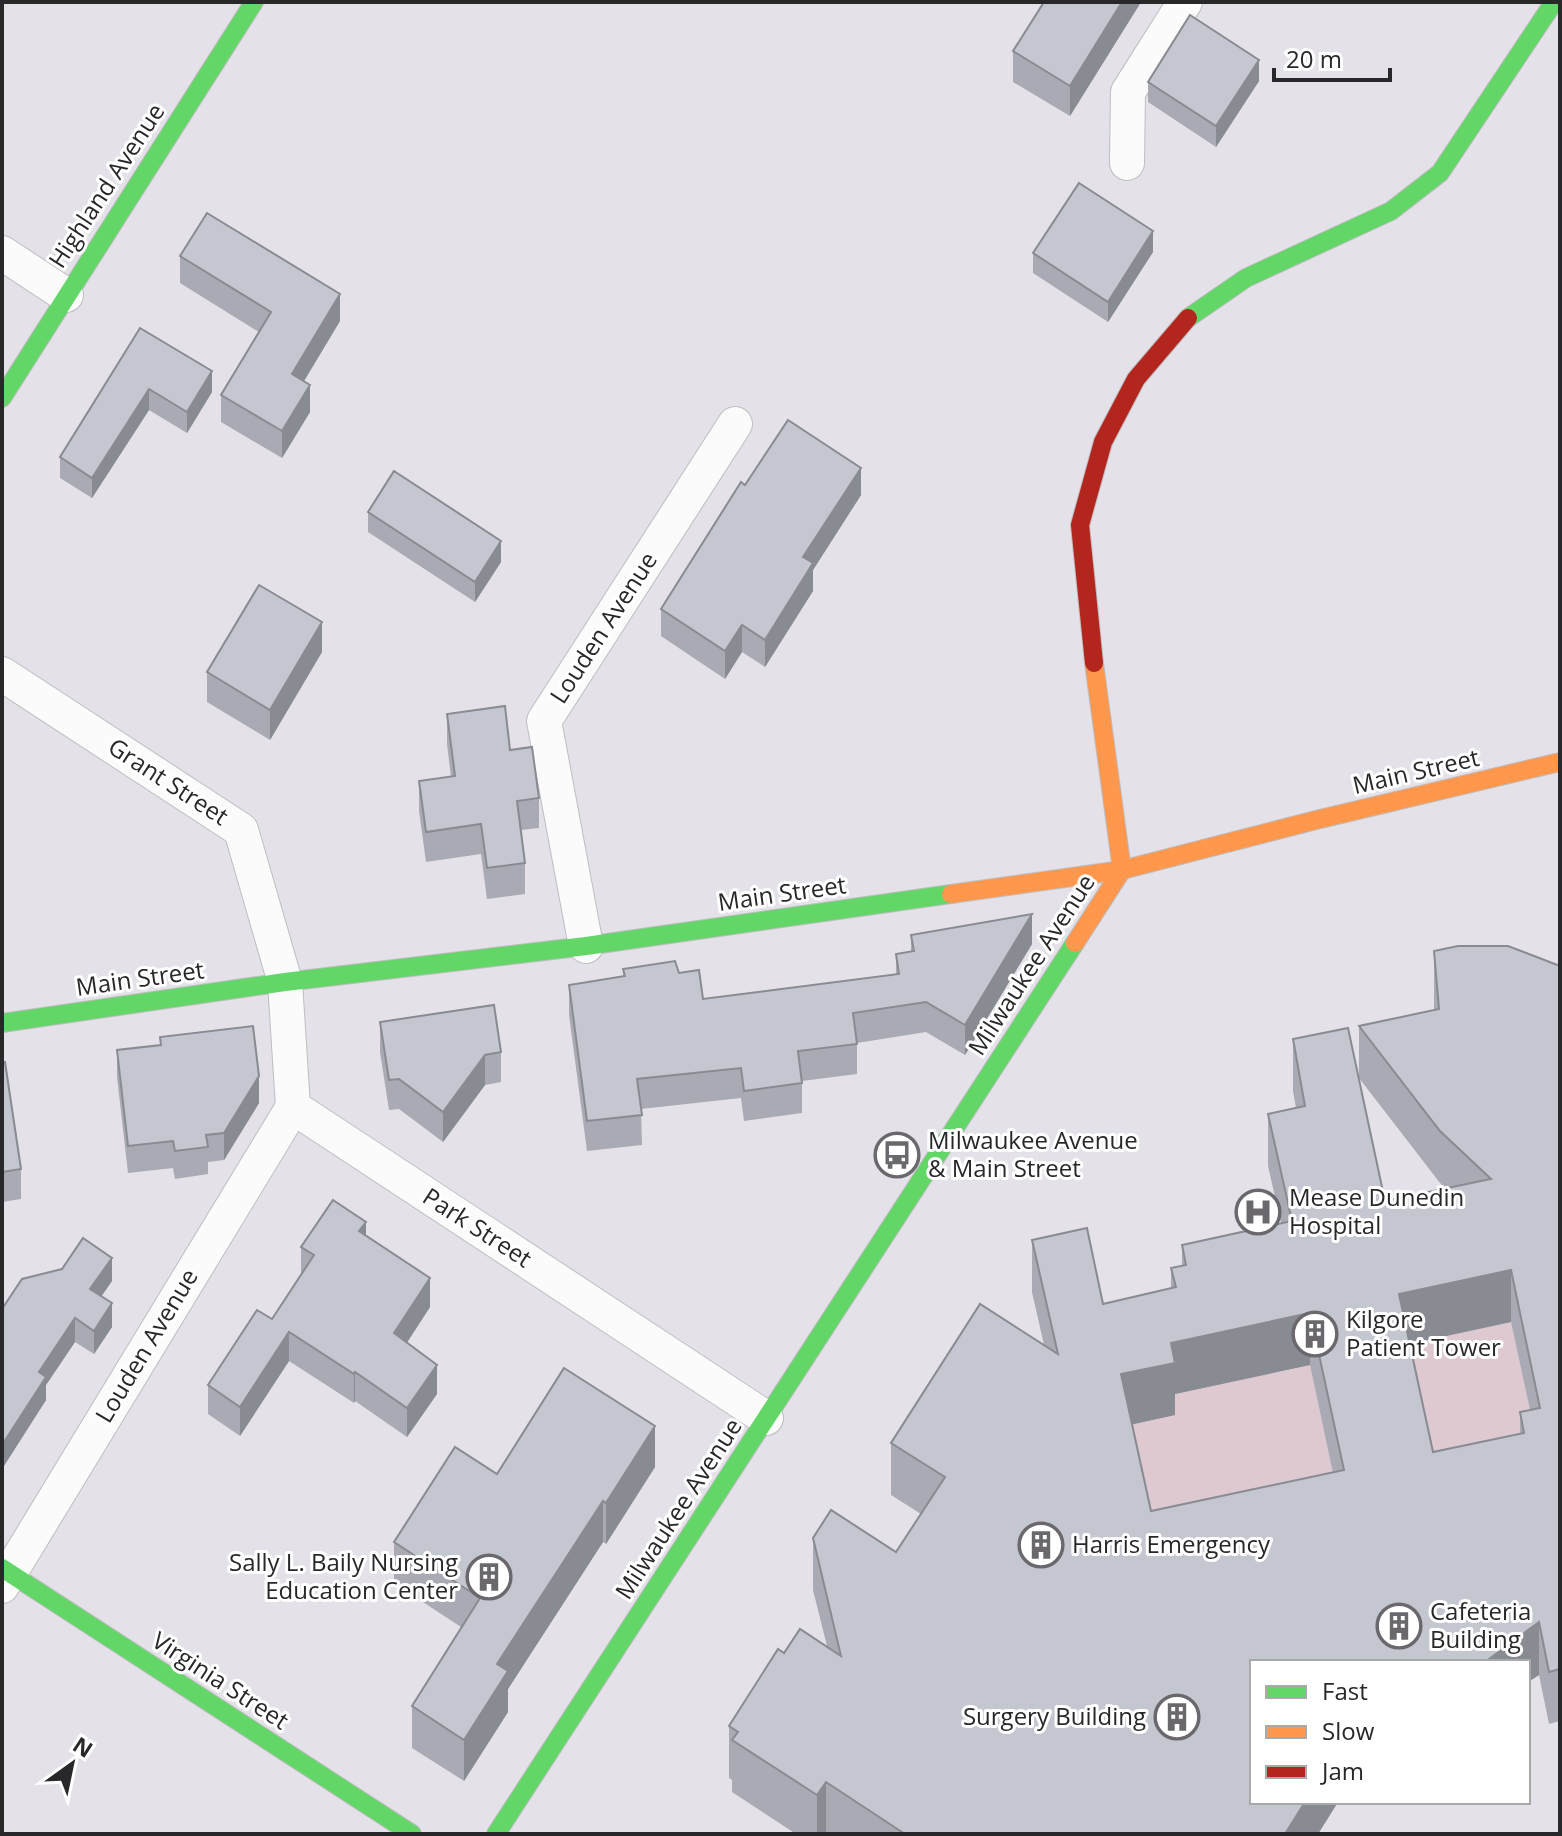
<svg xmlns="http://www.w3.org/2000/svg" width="1562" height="1836" font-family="'Open Sans',sans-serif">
<rect width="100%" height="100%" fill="#e4e2e8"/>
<!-- green -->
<g fill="#dec9d0">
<path d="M 1511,1322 L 1533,1424 L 1433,1505 L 1399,1346 Z"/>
<path d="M 1310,1365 L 1334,1475 L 1151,1563 L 1121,1427 L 1175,1415 L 1171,1395 Z"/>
</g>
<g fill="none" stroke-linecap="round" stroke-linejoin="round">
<!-- street casing -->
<g stroke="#bebdc0" stroke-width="36">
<g id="street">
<path d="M 1127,163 L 1128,92 L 1185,2"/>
<path d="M 2,253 L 66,295"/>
<path d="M 2,674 L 241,830 L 285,982 L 293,1107 L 766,1418"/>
<path d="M 586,946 L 544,721 L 735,424"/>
<path d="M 2,1586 L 293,1107"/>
</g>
</g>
<!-- fast casing -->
<g stroke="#bebdc0" stroke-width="20">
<g id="fast">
<path d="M 1188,318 L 1246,278 L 1391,211 L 1440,173 L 1554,2"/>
<path d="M 2,398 L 254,2"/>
<path d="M 2,1023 L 285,982 L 586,946 L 951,894"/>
<path d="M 2,1568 L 412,1834"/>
<path d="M 496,1834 L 1075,943"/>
</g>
</g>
<!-- slow casing -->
<g stroke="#bebdc0" stroke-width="20">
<g id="slow">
<path d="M 951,894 L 1122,870 L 1316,820 L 1560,762"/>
<path d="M 1075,943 L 1122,870 L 1094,663"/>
</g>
</g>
<!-- jam casing -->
<g stroke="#bebdc0" stroke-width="20">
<path id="jam" d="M 1094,663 L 1080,525 L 1103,442 L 1136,379 L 1188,318"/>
</g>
<!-- street -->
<use href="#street" stroke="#fbfbfc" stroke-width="34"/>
<!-- fast -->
<use href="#fast" stroke="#63d668" stroke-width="18"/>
<!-- slow -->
<use href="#slow" stroke="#ff974d" stroke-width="18"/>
<!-- jam -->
<use href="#jam" stroke="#b3261e" stroke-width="18"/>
</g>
<!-- wall -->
<g fill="#a9aab3" fill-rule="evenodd">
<path d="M 1044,2 L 1141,2 L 1070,116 L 1013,82 L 1013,51 Z"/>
<path d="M 1259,81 L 1216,147 L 1148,102 L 1148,82 Z"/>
<path d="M 1153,252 L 1108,322 L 1033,273 L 1033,253 Z"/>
<path d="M 180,256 L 340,321 L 304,381 L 310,412 L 282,458 L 221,422 L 221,395 L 259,332 L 180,283 Z"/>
<path d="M 140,328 L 212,392 L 187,433 L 149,410 L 92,498 L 60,478 L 60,457 Z"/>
<path d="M 745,485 L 861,495 L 813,570 L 813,591 L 765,667 L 742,652 L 725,679 L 661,636 L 661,609 Z"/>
<path d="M 368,512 L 501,562 L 475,602 L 368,532 Z"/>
<path d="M 322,652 L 270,740 L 207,702 L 207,672 Z"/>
<path d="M 447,714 L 510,750 L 539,798 L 539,828 L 521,830 L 525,863 L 525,894 L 487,899 L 481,854 L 426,862 L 419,811 L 419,781 L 451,777 L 447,744 Z"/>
<path d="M 911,935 L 1032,944 L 965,1055 L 926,1032 L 857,1043 L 857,1074 L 802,1081 L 802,1113 L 744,1121 L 741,1098 L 641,1109 L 642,1145 L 587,1151 L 569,1015 L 569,985 L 623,977 L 623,969 L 679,973 L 703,999 L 896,974 L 896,954 L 911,952 Z"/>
<path d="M 1434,951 L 1560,966 L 1560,1721 L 1549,1724 L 1539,1675 L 1528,1682 L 1528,1662 L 1252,1662 L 1252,1802 L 1338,1802 L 1318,1834 L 796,1834 L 732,1792 L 732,1780 L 729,1778 L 729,1726 L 784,1653 L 827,1646 L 813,1590 L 813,1538 L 896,1552 L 921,1514 L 891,1495 L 891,1443 L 1044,1345 L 1032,1292 L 1032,1240 L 1103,1304 L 1171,1288 L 1171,1268 L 1182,1266 L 1182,1245 L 1281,1223 L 1268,1166 L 1268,1114 L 1296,1108 L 1293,1091 L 1293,1039 L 1385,1201 L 1446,1189 L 1440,1183 L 1359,1078 L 1359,1026 L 1434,1010 ZM 1511,1322 L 1530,1410 L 1520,1412 L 1520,1434 L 1433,1452 L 1410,1344 ZM 1310,1365 L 1333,1473 L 1151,1511 L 1132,1424 L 1175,1415 L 1175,1394 Z"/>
<path d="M 380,1022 L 501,1052 L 501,1082 L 485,1085 L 443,1142 L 399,1109 L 389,1110 L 380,1052 Z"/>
<path d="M 160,1037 L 259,1103 L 224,1160 L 208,1162 L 208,1174 L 175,1179 L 173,1168 L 128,1173 L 117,1077 L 117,1050 L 160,1045 Z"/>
<path d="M 2,1063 L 21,1169 L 21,1199 L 2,1202 Z"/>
<path d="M 366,1235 L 430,1307 L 407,1343 L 437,1394 L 407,1437 L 355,1401 L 354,1403 L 289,1361 L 240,1436 L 208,1414 L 208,1385 L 272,1319 L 301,1275 L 301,1247 Z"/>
<path d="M 62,1269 L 112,1281 L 101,1296 L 112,1327 L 94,1354 L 75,1342 L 46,1385 L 46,1400 L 2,1469 L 2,1309 Z"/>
<path d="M 655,1467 L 606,1544 L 603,1542 L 508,1689 L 508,1712 L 464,1781 L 412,1748 L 412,1706 L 461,1627 L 394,1583 L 394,1542 L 497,1474 Z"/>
</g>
<!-- shaded-wall -->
<g fill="#898b92">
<path d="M 1122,2 L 1141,2 L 1070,116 L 1070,86 Z"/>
<path d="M 1259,60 L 1259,81 L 1216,147 L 1216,126 Z"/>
<path d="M 1153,231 L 1153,252 L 1108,322 L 1108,302 Z"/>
<path d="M 340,294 L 340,321 L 292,401 L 292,374 Z"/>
<path d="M 212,371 L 212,392 L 187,433 L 187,412 Z"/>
<path d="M 310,385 L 310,412 L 282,458 L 282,431 Z"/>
<path d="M 149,389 L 149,410 L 92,498 L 92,478 Z"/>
<path d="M 861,468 L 861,495 L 813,570 L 813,591 L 765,667 L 765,640 L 803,557 Z"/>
<path d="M 501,541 L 501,562 L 475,602 L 475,582 Z"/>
<path d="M 322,622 L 322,652 L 270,740 L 270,710 Z"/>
<path d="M 742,625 L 742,652 L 725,679 L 725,651 Z"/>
<path d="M 1032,914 L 1032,944 L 965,1055 L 965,1025 Z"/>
<path d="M 485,1055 L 485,1085 L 443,1142 L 443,1112 Z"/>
<path d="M 259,1076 L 259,1103 L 224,1160 L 224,1133 Z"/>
<path d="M 366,1222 L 366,1251 L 359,1231 Z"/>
<path d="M 112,1258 L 112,1281 L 90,1313 L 90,1289 Z"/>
<path d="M 1511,1270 L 1511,1322 L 1399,1346 L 1399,1294 Z"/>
<path d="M 430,1278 L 430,1307 L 394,1362 L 394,1333 Z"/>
<path d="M 112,1303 L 112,1327 L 94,1354 L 94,1331 Z"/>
<path d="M 1310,1313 L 1310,1365 L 1175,1394 L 1175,1415 L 1121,1427 L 1121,1374 L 1171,1343 Z"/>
<path d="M 75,1318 L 75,1342 L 46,1385 L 46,1400 L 2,1469 L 2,1445 L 39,1372 Z"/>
<path d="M 289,1332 L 289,1361 L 240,1436 L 240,1407 Z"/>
<path d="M 437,1365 L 437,1394 L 407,1437 L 407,1408 Z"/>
<path d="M 355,1372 L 355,1401 L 354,1403 L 354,1374 Z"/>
<path d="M 655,1426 L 655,1467 L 606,1544 L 606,1503 Z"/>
<path d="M 603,1501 L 603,1542 L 508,1689 L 508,1712 L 464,1781 L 464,1740 L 497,1664 Z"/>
<path d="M 1539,1622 L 1539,1675 L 1528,1682 L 1528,1662 L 1485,1662 Z"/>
<path d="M 826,1782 L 826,1834 L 817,1834 L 817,1795 Z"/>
<path d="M 1305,1802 L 1338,1802 L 1318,1834 L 1285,1834 Z"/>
</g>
<!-- building -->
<g fill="#c4c6d0" stroke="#898b92" stroke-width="2" fill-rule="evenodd">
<path d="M 1044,2 L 1122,2 L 1070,86 L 1013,51 Z"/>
<path d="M 1190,15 L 1259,60 L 1216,126 L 1148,82 Z"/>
<path d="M 1079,183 L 1153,231 L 1108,302 L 1033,253 Z"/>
<path d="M 207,213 L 340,294 L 292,374 L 310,385 L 282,431 L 221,395 L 271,312 L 180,256 Z"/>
<path d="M 140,328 L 212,371 L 187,412 L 149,389 L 92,478 L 60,457 Z"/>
<path d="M 788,420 L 861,468 L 803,557 L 813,563 L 765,640 L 742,625 L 725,651 L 661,609 L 741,482 L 745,485 Z"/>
<path d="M 394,471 L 501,541 L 475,582 L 368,512 Z"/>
<path d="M 259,585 L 322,622 L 270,710 L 207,672 Z"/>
<path d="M 505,706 L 510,750 L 532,747 L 539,798 L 517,801 L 525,863 L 487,868 L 481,824 L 426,832 L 419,781 L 455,776 L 447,714 Z"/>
<path d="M 1032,914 L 965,1025 L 926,1002 L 853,1013 L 857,1044 L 798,1051 L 802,1083 L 744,1091 L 741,1068 L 637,1079 L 642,1115 L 587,1121 L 569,985 L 625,976 L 623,969 L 675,961 L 679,973 L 699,970 L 703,999 L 899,974 L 896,954 L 914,951 L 911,935 Z"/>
<path d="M 1458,946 L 1508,946 L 1560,966 L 1560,1669 L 1549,1672 L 1539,1622 L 1485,1662 L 1252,1662 L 1252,1802 L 1305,1802 L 1285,1834 L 905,1834 L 826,1782 L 817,1795 L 732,1740 L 738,1732 L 729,1726 L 778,1649 L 784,1653 L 800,1629 L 841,1656 L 813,1538 L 831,1510 L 896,1552 L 945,1477 L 891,1443 L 980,1304 L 1058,1354 L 1032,1240 L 1087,1228 L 1103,1304 L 1176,1287 L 1171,1268 L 1186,1265 L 1182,1245 L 1292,1221 L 1268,1114 L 1305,1106 L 1293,1039 L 1348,1028 L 1385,1201 L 1491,1179 L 1440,1131 L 1359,1026 L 1439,1009 L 1434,951 ZM 1511,1270 L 1540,1408 L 1520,1412 L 1524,1433 L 1433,1452 L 1399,1294 ZM 1310,1313 L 1344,1470 L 1151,1511 L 1121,1374 L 1175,1363 L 1171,1343 Z"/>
<path d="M 494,1005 L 501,1052 L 485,1055 L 443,1112 L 399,1079 L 389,1080 L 380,1022 Z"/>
<path d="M 253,1026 L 259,1076 L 224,1133 L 206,1135 L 208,1147 L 175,1151 L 173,1141 L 128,1146 L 117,1050 L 161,1045 L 160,1037 Z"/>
<path d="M 5,1062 L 21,1169 L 2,1172 L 2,1063 Z"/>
<path d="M 333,1200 L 366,1222 L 359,1231 L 430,1278 L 394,1333 L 437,1365 L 407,1408 L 355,1372 L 354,1374 L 289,1332 L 240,1407 L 208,1385 L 257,1310 L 272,1319 L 314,1255 L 301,1247 Z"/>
<path d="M 83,1238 L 112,1258 L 90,1289 L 112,1303 L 94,1331 L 75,1318 L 39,1372 L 46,1377 L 2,1445 L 2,1309 L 22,1279 L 62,1269 Z"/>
<path d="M 564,1368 L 655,1426 L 606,1503 L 603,1501 L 497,1664 L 508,1671 L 464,1740 L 412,1706 L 480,1598 L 394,1542 L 455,1447 L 497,1474 Z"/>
</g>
<!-- icons -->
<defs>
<g id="bus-ring" transform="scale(2.3)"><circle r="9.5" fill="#fff" stroke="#6a686c" stroke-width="1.5"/><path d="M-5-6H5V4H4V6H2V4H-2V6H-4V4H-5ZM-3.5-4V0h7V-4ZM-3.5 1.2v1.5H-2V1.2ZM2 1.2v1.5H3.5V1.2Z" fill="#6a686c"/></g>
<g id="hospital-ring" transform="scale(2.3)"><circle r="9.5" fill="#fff" stroke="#6a686c" stroke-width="1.5"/><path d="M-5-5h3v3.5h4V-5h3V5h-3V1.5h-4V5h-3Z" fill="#6a686c"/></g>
<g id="building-ring" transform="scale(2.3)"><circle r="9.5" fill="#fff" stroke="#6a686c" stroke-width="1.5"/><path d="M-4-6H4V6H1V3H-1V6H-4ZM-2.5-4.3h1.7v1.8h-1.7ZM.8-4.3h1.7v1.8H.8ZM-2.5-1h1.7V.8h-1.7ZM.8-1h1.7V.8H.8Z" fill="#6a686c"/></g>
</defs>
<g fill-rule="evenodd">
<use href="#bus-ring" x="897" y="1155"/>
<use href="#hospital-ring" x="1258" y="1212"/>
<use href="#building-ring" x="1315" y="1334"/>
<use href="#building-ring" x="1041" y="1545"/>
<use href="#building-ring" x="489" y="1577"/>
<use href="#building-ring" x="1399" y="1626"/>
<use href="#building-ring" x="1177" y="1717"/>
</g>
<g text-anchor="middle" stroke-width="6" stroke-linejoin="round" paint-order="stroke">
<!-- street labels -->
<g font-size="24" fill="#28272a" stroke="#fff">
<text transform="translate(107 186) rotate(-57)" y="8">Highland Avenue</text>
<text transform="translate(604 628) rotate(-57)" y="8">Louden Avenue</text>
<text transform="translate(1416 772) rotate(-13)" y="8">Main Street</text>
<text transform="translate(168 782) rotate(33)" y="8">Grant Street</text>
<text transform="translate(782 894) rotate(-8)" y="8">Main Street</text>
<text transform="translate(1032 965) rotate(-57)" y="8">Milwaukee Avenue</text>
<text transform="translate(140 979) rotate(-8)" y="8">Main Street</text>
<text transform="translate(477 1228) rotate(33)" y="8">Park Street</text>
<text transform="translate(147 1346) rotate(-59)" y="8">Louden Avenue</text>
<text transform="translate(679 1509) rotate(-57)" y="8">Milwaukee Avenue</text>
<text transform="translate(220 1681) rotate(33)" y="8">Virginia Street</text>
</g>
<!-- poi labels -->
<g font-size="24" fill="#28272a" stroke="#fff" text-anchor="start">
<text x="928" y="1149">Milwaukee Avenue<tspan x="928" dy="28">&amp; Main Street</tspan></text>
<text x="1289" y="1206">Mease Dunedin<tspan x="1289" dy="28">Hospital</tspan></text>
<text x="1346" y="1328">Kilgore<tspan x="1346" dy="28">Patient Tower</tspan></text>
<text x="1072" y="1553">Harris Emergency</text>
<text x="458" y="1571" text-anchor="end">Sally L. Baily Nursing<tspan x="458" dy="28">Education Center</tspan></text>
<text x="1430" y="1620">Cafeteria<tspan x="1430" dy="28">Building</tspan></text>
<text x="1146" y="1725" text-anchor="end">Surgery Building</text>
</g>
</g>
<!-- border -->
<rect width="1562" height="1836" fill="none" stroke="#28272a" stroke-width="8"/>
<!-- legend -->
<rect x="1250" y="1660" width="280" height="144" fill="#ffffff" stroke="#a9a9aa" stroke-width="2"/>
<rect x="1266" y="1686" width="40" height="12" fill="#63d668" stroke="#a9a9aa" stroke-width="2"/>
<text x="1322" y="1700" font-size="24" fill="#28272a">Fast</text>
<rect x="1266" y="1726" width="40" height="12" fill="#ff974d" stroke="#a9a9aa" stroke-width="2"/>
<text x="1322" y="1740" font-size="24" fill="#28272a">Slow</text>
<rect x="1266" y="1766" width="40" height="12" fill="#b3261e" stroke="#a9a9aa" stroke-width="2"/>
<text x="1322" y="1780" font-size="24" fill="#28272a">Jam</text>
<!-- north arrow -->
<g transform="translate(72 1764) rotate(33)" stroke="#ffffff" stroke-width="6" paint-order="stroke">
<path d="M0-6L14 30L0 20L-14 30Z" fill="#28272a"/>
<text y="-12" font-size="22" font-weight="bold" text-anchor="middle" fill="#28272a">N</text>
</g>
<!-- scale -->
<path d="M1274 68v12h116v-12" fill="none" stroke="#28272a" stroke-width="4"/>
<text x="1286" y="68" font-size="24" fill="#28272a" stroke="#ffffff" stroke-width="6" paint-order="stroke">20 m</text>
</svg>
